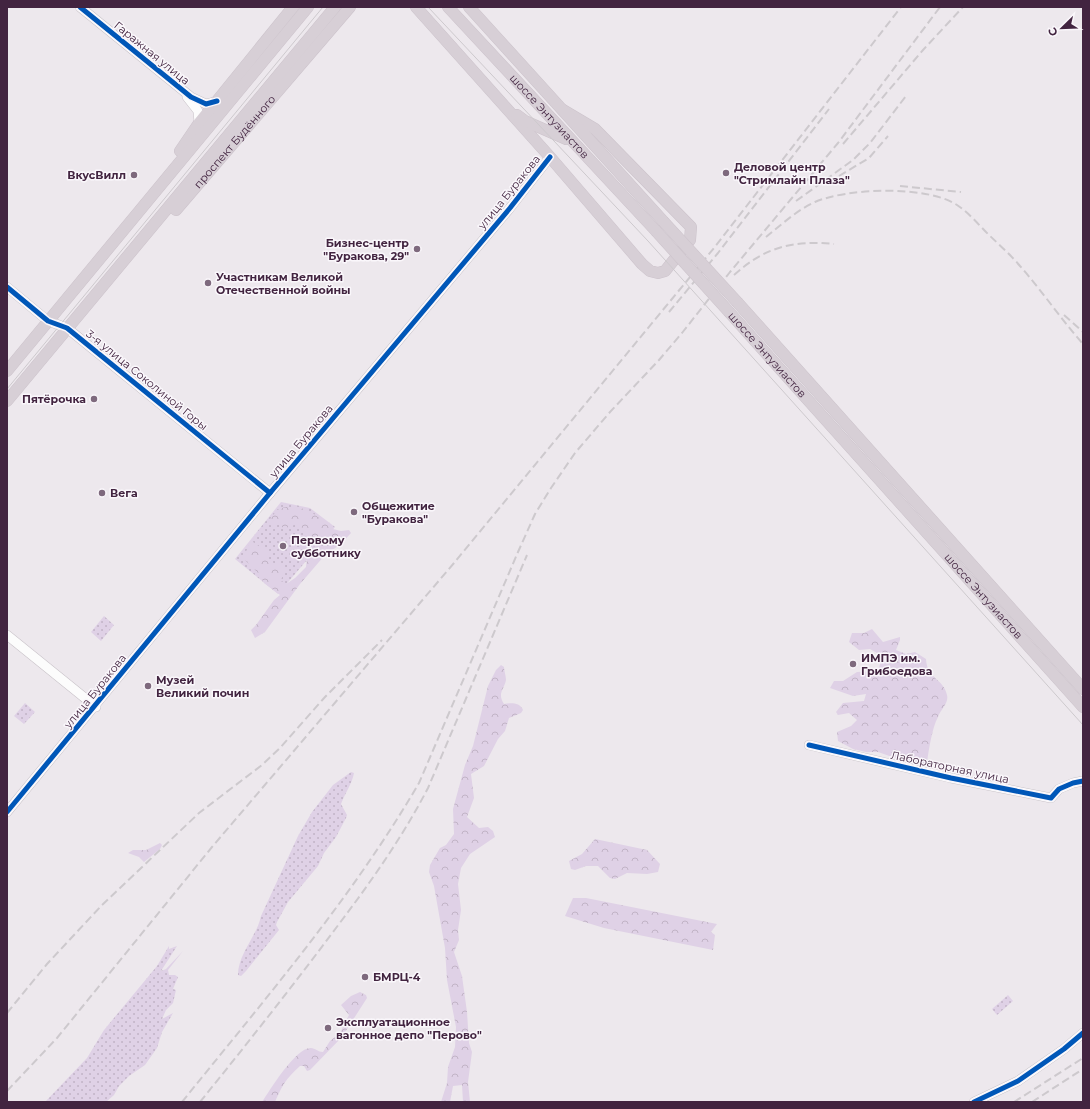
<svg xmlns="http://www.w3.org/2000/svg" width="1090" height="1109" font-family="Montserrat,sans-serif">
<defs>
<pattern id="green-dots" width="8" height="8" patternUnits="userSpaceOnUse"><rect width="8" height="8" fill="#dfd1e6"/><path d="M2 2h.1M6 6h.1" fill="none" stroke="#c1b3c6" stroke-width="1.8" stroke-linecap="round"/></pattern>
<pattern id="forest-crowns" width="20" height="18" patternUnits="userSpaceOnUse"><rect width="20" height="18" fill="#dfd1e6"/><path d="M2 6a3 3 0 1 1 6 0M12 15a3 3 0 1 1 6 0" fill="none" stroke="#c1b3c6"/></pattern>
</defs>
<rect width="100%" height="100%" fill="#ede8ed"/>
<!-- green -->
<g fill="url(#green-dots)">
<path d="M 281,502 L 310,508 L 335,527 L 278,594 L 235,559 Z"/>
<path d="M 104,616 L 114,625 L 101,641 L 91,632 Z"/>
<path d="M 25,703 L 35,712 L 24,724 L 14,716 Z"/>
<path d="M 351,772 L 354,773 C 352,784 345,793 341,804 L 347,815 L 346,818 L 336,837 L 324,853 L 318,866 L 288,902 L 277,922 L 276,925 L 279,930 L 246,971 L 241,976 L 238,975 C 238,954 257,936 261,916 L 298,836 L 312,812 L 333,785 Z"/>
<path d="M 169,946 L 169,949 L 177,946 L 161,971 L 166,969 L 183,951 L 168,970 L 169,975 L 175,975 L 178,977 L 173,989 L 176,990 L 173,1003 L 166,1010 L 162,1019 L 173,1013 L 162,1032 L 157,1048 L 145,1065 L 129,1076 L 119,1086 L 114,1095 L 106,1102 L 45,1102 L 87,1058 L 104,1030 L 157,966 Z"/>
<path d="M 1008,995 L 1013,1001 L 997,1015 L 992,1009 Z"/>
</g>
<!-- forest -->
<g fill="url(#forest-crowns)">
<path d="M 285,507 L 299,507 L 314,514 L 333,529 L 341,531 L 349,530 L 351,533 L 341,544 L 325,555 L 300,584 L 265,632 L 255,638 L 251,630 L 256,625 L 274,600 L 280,595 L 264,583 L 258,573 L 243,558 L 249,545 L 253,542 L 267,552 L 267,557 L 270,562 C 276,564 281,563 285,570 L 281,580 L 286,584 L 295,578 L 306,567 L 307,558 L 317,546 L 305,548 L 302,540 L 305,530 C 297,523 293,524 285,529 L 277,523 L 272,526 L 267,523 L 277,510 Z"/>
<path d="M 872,629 L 883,642 L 900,637 L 900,640 L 896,650 L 906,654 L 915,652 L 926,659 C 927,679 944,679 947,695 C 949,703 941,709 938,717 C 932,728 929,749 927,762 L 918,766 L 878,752 L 866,752 L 853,749 L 838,741 L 837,732 L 851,726 L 857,720 L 849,713 L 838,715 L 836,712 L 843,703 L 864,701 L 866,694 L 853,696 L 830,688 L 834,681 L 843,681 L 857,672 L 878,671 L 880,664 L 877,653 L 870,649 L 859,650 L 849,642 L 852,633 L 864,633 Z"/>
<path d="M 501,665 L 504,667 C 504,670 506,676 506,680 C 504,690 497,693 504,704 C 510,703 520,702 523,710 L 521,713 L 509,718 L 505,731 L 498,739 L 484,766 L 471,774 L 474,798 L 467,817 L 479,828 L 488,827 L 493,831 L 495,837 L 470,854 L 461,868 L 458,884 L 461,910 L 458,930 L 459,940 L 454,952 L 462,976 L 467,1012 L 469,1043 L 472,1052 L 468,1082 L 470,1102 L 463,1102 L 462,1085 L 453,1086 L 450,1102 L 441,1102 L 447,1083 L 448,1067 L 455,1047 L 456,1027 L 447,980 L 445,948 L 434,886 L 429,872 L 430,865 L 440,848 L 446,845 L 454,834 L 453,809 L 465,765 L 473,746 L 488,686 L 496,670 Z"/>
<path d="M 595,839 L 647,850 L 660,864 L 658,872 L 647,874 L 627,873 L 615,879 L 610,878 L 598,866 L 586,866 L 575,870 L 571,869 L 569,861 L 582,854 Z"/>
<path d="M 160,843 L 162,845 L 160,849 L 144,862 L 139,857 L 128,853 L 133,850 L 146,850 Z"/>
<path d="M 573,898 L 586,898 L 717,924 L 711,932 L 715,935 L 713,950 L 604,928 L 565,916 Z"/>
<path d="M 360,992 L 366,995 L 367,998 L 342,1037 L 310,1070 L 307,1071 L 304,1066 L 300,1066 C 285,1080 283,1084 275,1102 L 262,1102 C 270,1090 296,1047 311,1048 C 315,1048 318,1052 323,1052 L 330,1041 L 340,1033 L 349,1015 L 341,1005 L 351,996 Z"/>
</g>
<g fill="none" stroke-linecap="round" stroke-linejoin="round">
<!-- minor casing -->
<g stroke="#c9c3c9" stroke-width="10">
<g id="minor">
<path d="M 80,7 L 191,97 L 206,104 L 217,101"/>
<path d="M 187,97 L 198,111 L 199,123"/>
<path d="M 7,287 L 48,321 L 67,328 L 270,493"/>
<path d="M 7,635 L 96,707"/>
<path d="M 809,745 L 951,778 L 1051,798 L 1059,789 L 1073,783 L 1083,781"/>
<path d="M 7,812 L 270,493 L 510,208 L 550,157"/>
<path d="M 974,1102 L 1018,1081 L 1064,1049 L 1083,1033"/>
</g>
</g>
<!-- major casing -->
<g stroke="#ccc3cb" stroke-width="12">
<g id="major">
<path d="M 416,7 L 550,157 L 642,264 L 650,271 L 658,273 L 665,271 L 690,240 L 691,227 L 595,129 L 563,110"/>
<path id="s1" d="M 448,7 L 656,231"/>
<path d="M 469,7 L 663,221"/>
<path d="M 517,115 L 525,121 L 566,139"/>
<path d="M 180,151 L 199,123 L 293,7"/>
<path id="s2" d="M 176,210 L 350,7"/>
<path d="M 738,303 L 1083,689"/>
<path id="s3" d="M 730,313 L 1083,707"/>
<path d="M 7,371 L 308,7"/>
<path d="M 7,401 L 335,7"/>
</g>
</g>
<!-- minor -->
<use href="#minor" stroke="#fcfcfc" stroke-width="9"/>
<!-- major -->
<use href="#major" stroke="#d7cfd6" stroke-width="11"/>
<!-- tram -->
<g stroke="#cdc9cd" stroke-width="1">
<path d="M 428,7 L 648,241 L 1083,725"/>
<path d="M 7,389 L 323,7"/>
</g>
<!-- rail -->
<g stroke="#cdc9cd" stroke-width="2" stroke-dasharray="8 4" stroke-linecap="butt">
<path d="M 843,144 L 923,50 L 963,7"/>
<path d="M 839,176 L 869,158 L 888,136"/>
<path d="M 900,186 L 961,192"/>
<path d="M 796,201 L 853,160 L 870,143 L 906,96"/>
<path d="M 766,237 C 781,225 797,210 815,202 C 847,188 927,185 957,205 C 968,212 977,223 986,232 C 997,243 1010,254 1020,266 C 1042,291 1061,319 1083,344"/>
<path d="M 734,275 C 765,247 793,240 834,244"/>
<path d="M 669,312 L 718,253 L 829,109"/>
<path d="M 1064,315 L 1083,332"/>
<path d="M 7,1013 L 47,964 L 102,905 L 199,813 L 262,765 L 280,748 L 325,697 L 382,640"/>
<path d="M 7,1091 L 57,1038 L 212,847 L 454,563 L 714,248 L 901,7"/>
<path d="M 182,1102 C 265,999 352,898 419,783 L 518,552 L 535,514 L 551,488 L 575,453 L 610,412 L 659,360 L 682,333 L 730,272 L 838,143 L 940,7"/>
<path d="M 200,1102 C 246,1045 292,987 336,928 C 370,883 402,838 428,788 L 527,555"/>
<path d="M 1014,1102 L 1083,1058"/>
<path d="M 1032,1102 L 1083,1069"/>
</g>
<!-- major-bridge casing -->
<g stroke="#ccc3cb" stroke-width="12" stroke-linecap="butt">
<g id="major-bridge">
<path d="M 663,221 L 738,303"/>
<path d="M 656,231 L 730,313"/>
</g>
</g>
<!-- major-bridge -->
<use href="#major-bridge" stroke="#d7cfd6" stroke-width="11"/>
<!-- cycleway casing -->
<g stroke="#faf7fb" stroke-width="8">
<g id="cycleway">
<path d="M 80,7 L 191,97 L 206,104 L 217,101"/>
<path d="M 7,287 L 48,321 L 67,328 L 270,493"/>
<path d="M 809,745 L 951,778 L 1051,798 L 1059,789 L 1073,783 L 1083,781"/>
<path d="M 7,812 L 270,493 L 510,208 L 550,157"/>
<path d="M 974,1102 L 1018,1081 L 1064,1049 L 1083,1033"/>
</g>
</g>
<!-- cycleway -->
<use href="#cycleway" stroke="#0057b8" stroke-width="5"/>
</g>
<!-- markers -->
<g fill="#7e697d" stroke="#faf7fb" stroke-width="1.5">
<circle cx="726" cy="173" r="4"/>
<circle cx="134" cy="175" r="4"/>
<circle cx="417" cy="249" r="4"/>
<circle cx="208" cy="283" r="4"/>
<circle cx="94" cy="399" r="4"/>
<circle cx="102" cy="493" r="4"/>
<circle cx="354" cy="512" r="4"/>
<circle cx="283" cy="546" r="4"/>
<circle cx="853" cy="664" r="4"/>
<circle cx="148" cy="686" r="4"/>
<circle cx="365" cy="977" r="4"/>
<circle cx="328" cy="1028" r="4"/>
</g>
<g text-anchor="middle" stroke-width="3" stroke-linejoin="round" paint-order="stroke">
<!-- street labels -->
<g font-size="11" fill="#422440" stroke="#faf7fb">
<text transform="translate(152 53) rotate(39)" y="4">Гаражная улица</text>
<text dy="4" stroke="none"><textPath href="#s1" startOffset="149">шоссе Энтузиастов</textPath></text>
<text dy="4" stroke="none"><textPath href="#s2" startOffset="90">проспект Будённого</textPath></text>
<text transform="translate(509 192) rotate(-51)" y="4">улица Буракова</text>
<text dy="4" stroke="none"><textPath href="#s3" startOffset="56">шоссе Энтузиастов</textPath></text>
<text transform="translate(147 380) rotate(39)" y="4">3-я улица Соколиной Горы</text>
<text transform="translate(301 441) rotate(-50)" y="4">улица Буракова</text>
<text dy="4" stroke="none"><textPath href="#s3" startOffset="380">шоссе Энтузиастов</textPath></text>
<text transform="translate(95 691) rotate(-51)" y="4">улица Буракова</text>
<text transform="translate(950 767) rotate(12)" y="4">Лабораторная улица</text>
</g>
<!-- poi labels -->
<g font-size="11" font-weight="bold" fill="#422440" stroke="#faf7fb" text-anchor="start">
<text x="734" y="171">Деловой центр<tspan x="734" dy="13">"Стримлайн Плаза"</tspan></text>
<text x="126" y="179" text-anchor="end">ВкусВилл</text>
<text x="409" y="247" text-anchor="end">Бизнес-центр<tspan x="409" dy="13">"Буракова, 29"</tspan></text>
<text x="216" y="281">Участникам Великой<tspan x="216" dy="13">Отечественной войны</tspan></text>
<text x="86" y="403" text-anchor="end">Пятёрочка</text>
<text x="110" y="497">Вега</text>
<text x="362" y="510">Общежитие<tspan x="362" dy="13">"Буракова"</tspan></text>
<text x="291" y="544">Первому<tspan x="291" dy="13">субботнику</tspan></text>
<text x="861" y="662">ИМПЭ им.<tspan x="861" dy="13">Грибоедова</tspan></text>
<text x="156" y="684">Музей<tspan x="156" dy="13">Великий почин</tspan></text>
<text x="373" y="981">БМРЦ-4</text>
<text x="336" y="1026">Эксплуатационное<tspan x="336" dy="13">вагонное депо "Перово"</tspan></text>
</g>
</g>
<!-- border -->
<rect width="1090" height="1109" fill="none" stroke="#422440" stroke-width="16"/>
<!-- north arrow -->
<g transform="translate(1062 28) rotate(247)" stroke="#faf7fb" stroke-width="3" paint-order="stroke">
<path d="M0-3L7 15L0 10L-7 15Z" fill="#422440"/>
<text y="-6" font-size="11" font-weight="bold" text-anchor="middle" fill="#422440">С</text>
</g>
</svg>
